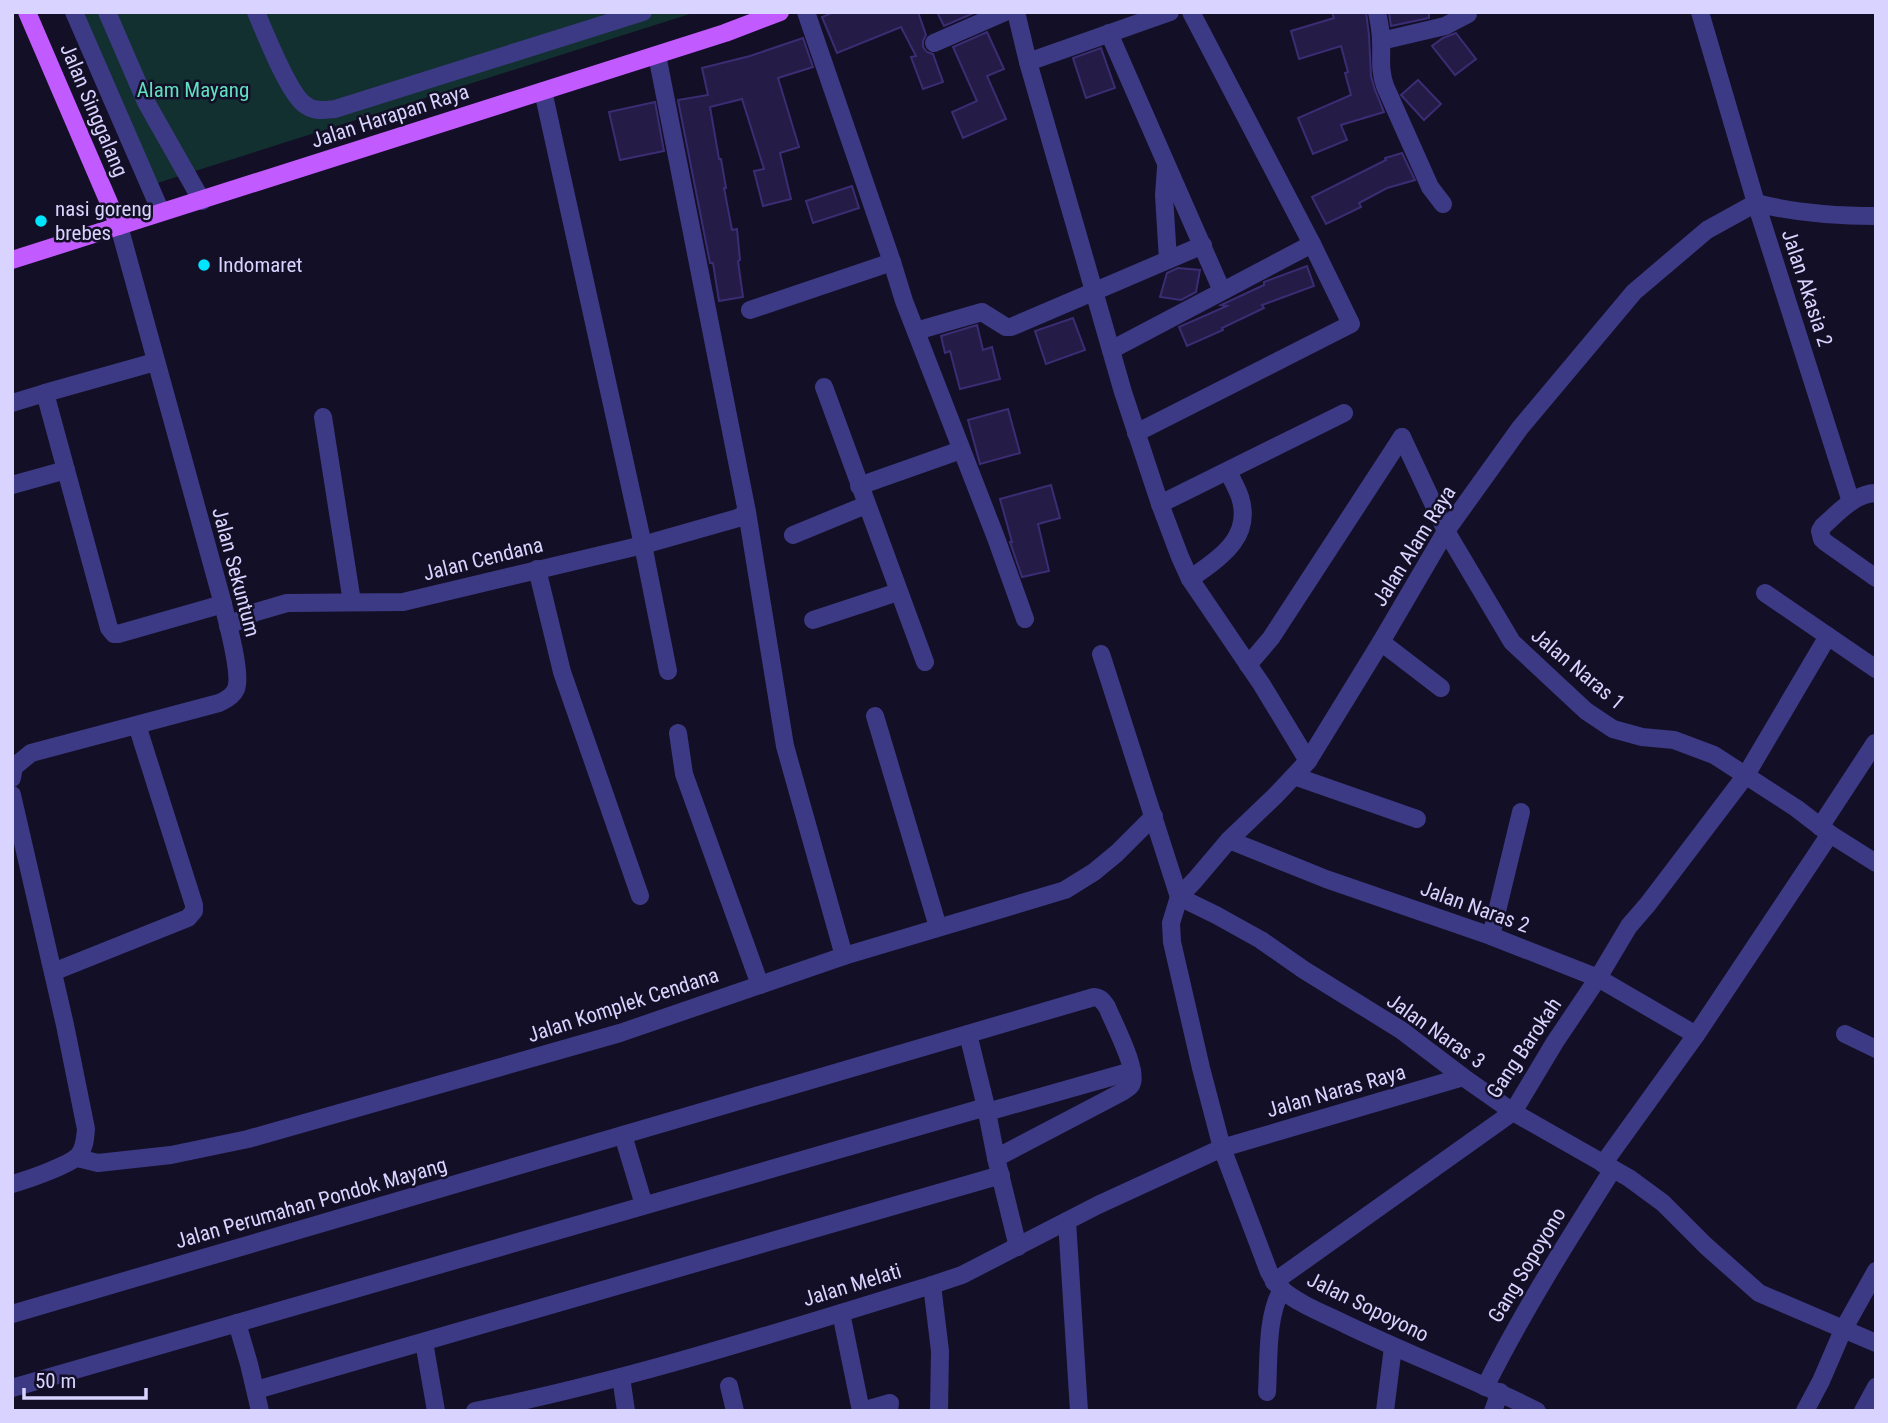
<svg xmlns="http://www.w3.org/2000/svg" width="1888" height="1423" font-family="'Roboto Condensed',sans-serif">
<rect width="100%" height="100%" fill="#130f26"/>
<!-- green -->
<path fill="#12302f" d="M 72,12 L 696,12 L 151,185 Z"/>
<!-- building -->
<g fill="#241b47" stroke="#3b2d73" stroke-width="2">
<path d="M 834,12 L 918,12 L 926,35 L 923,41 L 923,47 L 927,52 L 933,54 L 943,82 L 923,89 L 911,57 L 916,56 L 901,27 L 837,53 L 822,17 Z"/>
<path d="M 937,12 L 976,12 L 944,26 Z"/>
<path d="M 1332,12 L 1366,12 L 1369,35 L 1371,76 L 1375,90 L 1384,112 L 1341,125 L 1347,140 L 1313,154 L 1298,118 L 1351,95 L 1345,73 L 1348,72 L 1341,46 L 1299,59 L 1291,31 L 1334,18 Z"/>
<path d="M 1389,12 L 1429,12 L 1429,18 L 1391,26 Z"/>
<path d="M 987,32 L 1004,69 L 987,76 L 1006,119 L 963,138 L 952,112 L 977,101 L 953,47 Z"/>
<path d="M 1456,33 L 1476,59 L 1455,75 L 1432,46 L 1443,38 Z"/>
<path d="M 803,38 L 813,67 L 778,78 L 799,147 L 780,153 L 791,199 L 763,206 L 754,171 L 764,169 L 742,99 L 710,107 L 719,159 L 721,159 L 726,188 L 724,188 L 732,230 L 737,229 L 740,260 L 738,261 L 743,297 L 719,301 L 713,263 L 710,263 L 678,100 L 708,95 L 702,68 L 750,56 Z"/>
<path d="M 1101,48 L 1115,88 L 1086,98 L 1073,58 Z"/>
<path d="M 1418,80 L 1441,104 L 1424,120 L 1401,95 Z"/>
<path d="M 655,102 L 664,151 L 620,160 L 609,112 Z"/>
<path d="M 1402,153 L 1415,180 L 1387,188 L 1359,203 L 1361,207 L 1326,224 L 1312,197 L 1386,160 L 1385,158 Z"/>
<path d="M 852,186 L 859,208 L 813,223 L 806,201 Z"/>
<path d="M 1307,266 L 1314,286 L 1262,305 L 1264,308 L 1222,328 L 1223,330 L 1187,346 L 1179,327 L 1227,306 L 1221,305 L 1264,285 L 1264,282 Z"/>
<path d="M 1178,268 L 1200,270 L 1196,292 L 1181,300 L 1160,297 L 1167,273 Z"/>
<path d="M 1073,318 L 1085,350 L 1046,364 L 1035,331 Z"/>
<path d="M 977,325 L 983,350 L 992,347 L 1000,379 L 960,389 L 950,351 L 945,353 L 941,336 Z"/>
<path d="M 1008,409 L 1020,453 L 980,464 L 968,420 Z"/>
<path d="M 1051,485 L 1060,518 L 1038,524 L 1049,571 L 1022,577 L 1010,542 L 1012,542 L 1000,499 Z"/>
</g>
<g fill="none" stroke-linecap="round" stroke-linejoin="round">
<!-- minor -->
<g stroke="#3d3a85" stroke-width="18">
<path d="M 74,12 L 161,212"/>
<path d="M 107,12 L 146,102 L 202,201"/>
<path d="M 256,12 C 265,33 288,92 304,104 C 314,112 323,110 335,109 L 643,12"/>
<path d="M 806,12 L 892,262 L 904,301 L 996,538 L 1025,619"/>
<path d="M 1016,12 L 1028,62 L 1123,392 L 1160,504 L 1180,557 L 1190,579 L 1262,685 L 1308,761"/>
<path d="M 1377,12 C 1379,21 1381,31 1381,41 C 1382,58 1379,68 1385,86 L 1430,187 L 1443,204"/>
<path d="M 1109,33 L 1222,291"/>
<path d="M 1381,41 L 1445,26 L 1468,14"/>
<path d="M 934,43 L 1005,12"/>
<path d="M 657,55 L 747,512 L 785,746 L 844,956"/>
<path d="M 1028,62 L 1170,12"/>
<path d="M 543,91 L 643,545 L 668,671"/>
<path d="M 1166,168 L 1164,195 L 1168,260"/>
<path d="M 750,310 L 892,262"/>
<path d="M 916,331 L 982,312 L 1006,327 L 1011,327 L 1203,245"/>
<path d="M 1111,350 L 1312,244"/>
<path d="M 155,362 L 45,393 L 109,628 L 114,634 L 118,634 L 223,604"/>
<path d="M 824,387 L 925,662"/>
<path d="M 12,403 L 45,393"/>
<path d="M 323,417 L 352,602"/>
<path d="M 1136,433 L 1351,324 L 1312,244 L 1191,12"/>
<path d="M 1402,437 L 1446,531 L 1512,642 L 1586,711 L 1613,729 L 1642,737 L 1674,740 L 1714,755 L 1796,808 L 1830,834 L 1876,863"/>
<path d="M 12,485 L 66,470"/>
<path d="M 859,486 L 961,450"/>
<path d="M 1876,493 C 1855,493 1838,513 1823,526 L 1820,531 L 1822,539 L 1825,542 L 1876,578"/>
<path d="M 1851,502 L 1756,203 C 1795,213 1836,216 1876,216"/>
<path d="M 1160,504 L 1344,413"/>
<path d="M 793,535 L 866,505"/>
<path d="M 537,569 L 562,672 L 640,896"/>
<path d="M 1190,579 C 1219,558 1253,538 1240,497 C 1237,488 1232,480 1228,471"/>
<path d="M 1765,593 L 1876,669"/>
<path d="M 813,620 L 898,592"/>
<path d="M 228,626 L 256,612 L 287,603 L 403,602 L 643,545 L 738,518 L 747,512"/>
<path d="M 1381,642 L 1441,688"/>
<path d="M 1101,654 L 1179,897 L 1216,915 L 1261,940 L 1304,970 L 1401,1030 L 1463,1077 L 1513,1112 L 1629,1178 L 1663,1203 L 1706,1246 L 1759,1293 L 1876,1343"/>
<path d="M 1248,665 L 1271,638 L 1402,437"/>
<path d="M 875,716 L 938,927"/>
<path d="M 678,733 L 684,774 L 760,985"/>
<path d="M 1294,776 L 1417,819"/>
<path d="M 12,778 L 14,767 L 31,753 L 219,703 C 226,700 233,696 236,689 C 242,673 227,622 223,604 L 119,226"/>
<path d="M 12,795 L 65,1025 L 86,1129 C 85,1138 85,1147 79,1155 C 70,1165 27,1180 12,1184"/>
<path d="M 1820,827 L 1875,743"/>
<path d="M 1229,840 L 1326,879 L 1491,936 L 1598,978 L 1696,1035"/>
<path d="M 1491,936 L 1521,812"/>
<path d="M 53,972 L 188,918 L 194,911 L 194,905 L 137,725"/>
<path d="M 968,1034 L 986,1107"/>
<path d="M 1845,1034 L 1876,1049"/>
<path d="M 987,1112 L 1132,1071"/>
<path d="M 623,1135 L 644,1205"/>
<path d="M 77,1158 L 98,1163 L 171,1155 L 248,1139 L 620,1033 L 844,956 L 1065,890 L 1094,872 L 1117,853 L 1154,816"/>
<path d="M 1603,1164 L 1696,1035 L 1830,834"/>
<path d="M 1067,1221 L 1079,1411"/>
<path d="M 1274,1282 L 1513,1112 L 1555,1042 L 1598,978 L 1629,926 L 1648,904 L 1746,775 L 1828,636"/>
<path d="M 932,1285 L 940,1351 L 939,1411"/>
<path d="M 841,1313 L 861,1411"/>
<path d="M 12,1314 L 1094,997 C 1101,998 1103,1001 1107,1007 C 1113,1022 1140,1073 1131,1085 C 1129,1088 1125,1090 1122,1092 L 996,1158"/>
<path d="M 237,1323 L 249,1364 L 260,1411"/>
<path d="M 424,1342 L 436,1411"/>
<path d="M 621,1377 L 626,1411"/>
<path d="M 729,1386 L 735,1411"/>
<path d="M 1485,1387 C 1523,1311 1568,1240 1613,1169"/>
<path d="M 12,1388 L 986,1107 L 996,1158 L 1018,1247"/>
<path d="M 256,1390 L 1001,1175"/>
<path d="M 1267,1392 C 1269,1360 1266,1317 1282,1289"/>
<path d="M 475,1411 C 630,1380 781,1331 932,1285 L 962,1275 L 1098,1205 L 1222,1148 L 1463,1077"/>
<path d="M 862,1411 L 890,1403 L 889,1411"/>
<path d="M 1385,1411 L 1393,1347"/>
<path d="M 1493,1411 L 1500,1392"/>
<path d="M 1537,1411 C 1475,1380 1410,1355 1347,1325 C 1325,1314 1300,1305 1281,1289 C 1276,1284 1272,1278 1269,1272 L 1222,1148 L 1201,1068 L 1172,942 L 1171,923 L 1179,897 L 1195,880 L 1229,840 L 1275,796 L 1308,761 L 1381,642 L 1446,531 L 1520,428 L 1634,292 L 1707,230 L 1756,203 L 1700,12"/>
<path d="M 1805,1411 L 1821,1381 L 1843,1330 L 1876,1271"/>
<path d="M 1863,1411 L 1876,1387"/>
</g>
<!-- major -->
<g stroke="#c25bff" stroke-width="18">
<path d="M 27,12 L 119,226"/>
<path d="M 12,260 L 725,33 L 780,12"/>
</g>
</g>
<!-- markers -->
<g fill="#00e5ff" stroke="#130f26" stroke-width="2.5">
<circle cx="41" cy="221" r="7"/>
<circle cx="204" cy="265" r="7"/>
</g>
<g text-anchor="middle" stroke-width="5" stroke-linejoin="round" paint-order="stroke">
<!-- park labels -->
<g font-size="21" fill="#5fe0c0" stroke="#130f26">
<text x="193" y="97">Alam Mayang</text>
</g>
<!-- street labels -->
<g font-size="21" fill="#d9d4ff" stroke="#130f26">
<text transform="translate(94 110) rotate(67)" y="7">Jalan Singgalang</text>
<text transform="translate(390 116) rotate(-18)" y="7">Jalan Harapan Raya</text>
<text transform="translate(1807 288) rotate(72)" y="7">Jalan Akasia 2</text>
<text transform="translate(1414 546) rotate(-58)" y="7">Jalan Alam Raya</text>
<text transform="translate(483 559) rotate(-14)" y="7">Jalan Cendana</text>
<text transform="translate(236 572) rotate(75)" y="7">Jalan Sekuntum</text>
<text transform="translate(1578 669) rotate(40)" y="7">Jalan Naras 1</text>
<text transform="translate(1475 907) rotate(20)" y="7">Jalan Naras 2</text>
<text transform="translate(623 1005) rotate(-18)" y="7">Jalan Komplek Cendana</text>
<text transform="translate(1436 1031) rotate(35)" y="7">Jalan Naras 3</text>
<text transform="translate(1524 1048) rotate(-56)" y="7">Gang Barokah</text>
<text transform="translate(1336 1091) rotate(-16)" y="7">Jalan Naras Raya</text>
<text transform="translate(311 1203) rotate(-16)" y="7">Jalan Perumahan Pondok Mayang</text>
<text transform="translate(1527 1265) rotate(-59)" y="7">Gang Sopoyono</text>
<text transform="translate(852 1285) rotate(-17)" y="7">Jalan Melati</text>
<text transform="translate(1368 1307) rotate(26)" y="7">Jalan Sopoyono</text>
</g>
<!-- poi labels -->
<g font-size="21" fill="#d9d4ff" stroke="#130f26" text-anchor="start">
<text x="55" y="216">nasi goreng<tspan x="55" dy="24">brebes</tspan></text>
<text x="218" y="272">Indomaret</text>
</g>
</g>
<!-- border -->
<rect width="1888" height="1423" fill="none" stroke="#d9d4ff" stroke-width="28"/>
<!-- scale -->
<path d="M24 1388v10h122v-10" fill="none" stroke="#d9d4ff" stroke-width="3.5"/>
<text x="35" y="1388" font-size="21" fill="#d9d4ff" stroke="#130f26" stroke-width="5" paint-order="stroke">50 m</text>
</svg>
